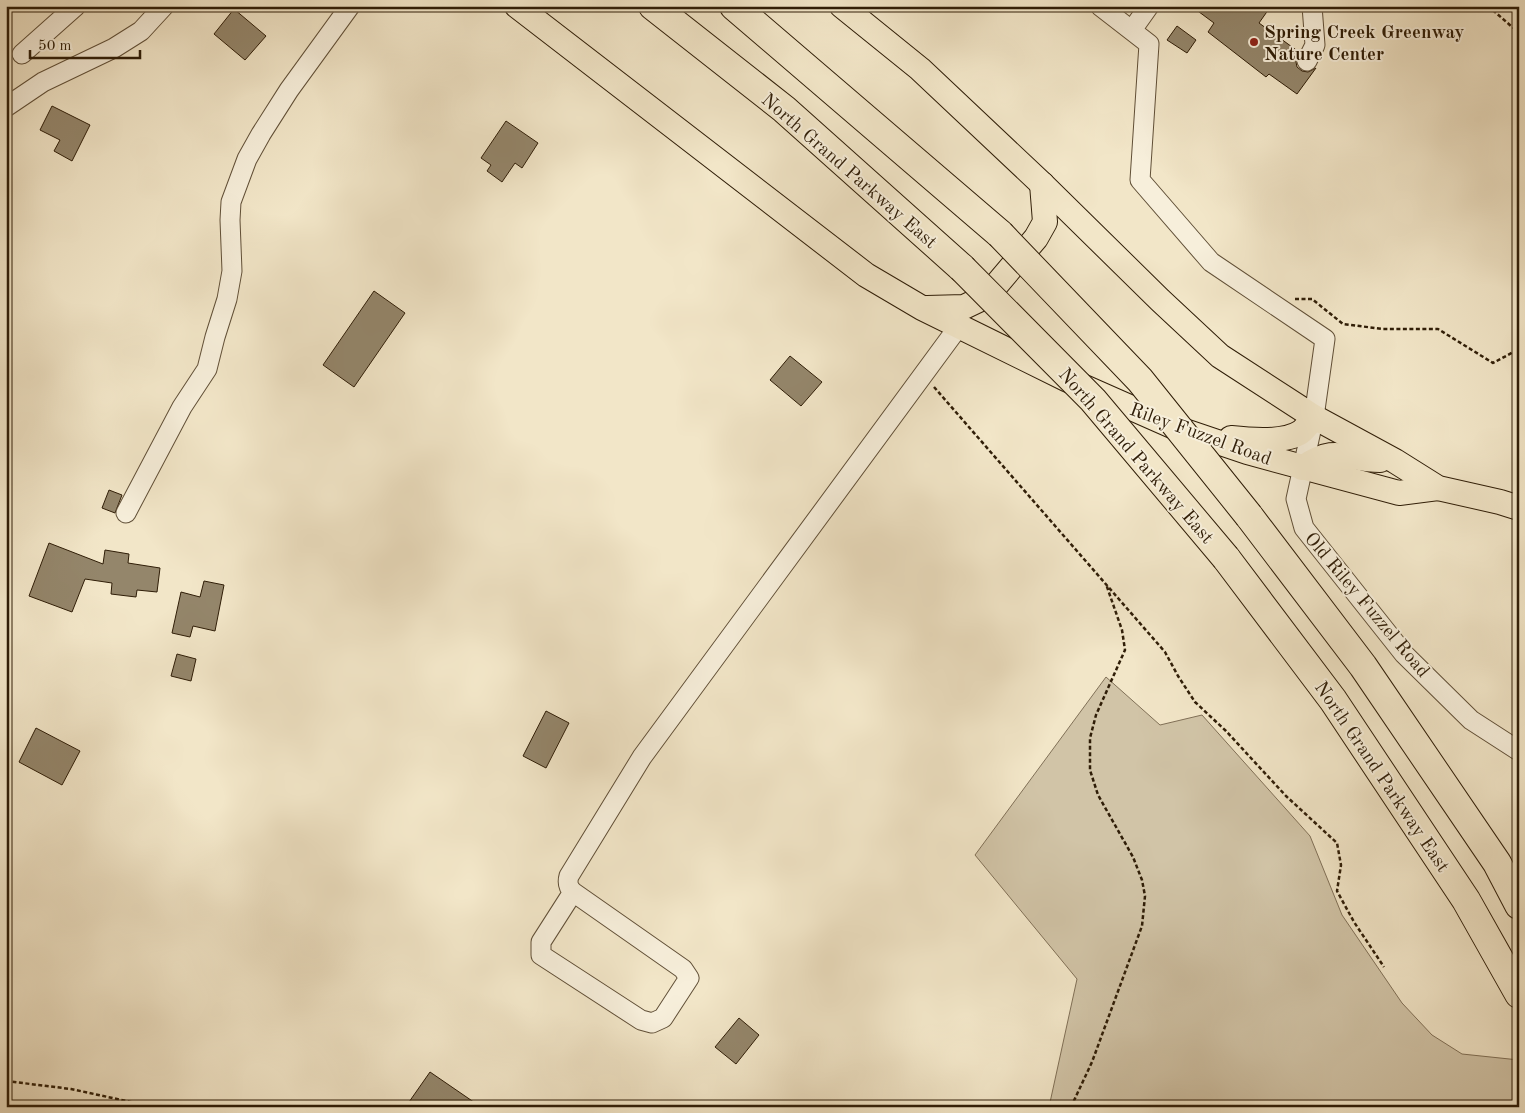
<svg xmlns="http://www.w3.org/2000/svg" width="1525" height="1113" font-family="'Old Standard TT',serif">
<rect width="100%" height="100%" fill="#f2e6c8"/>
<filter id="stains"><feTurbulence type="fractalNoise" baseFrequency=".004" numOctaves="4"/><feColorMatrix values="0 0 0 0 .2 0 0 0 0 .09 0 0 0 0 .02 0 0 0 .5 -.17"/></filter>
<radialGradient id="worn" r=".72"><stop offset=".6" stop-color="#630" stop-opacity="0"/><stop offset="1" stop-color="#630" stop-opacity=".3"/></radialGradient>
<!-- green -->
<path fill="#d1c4a7" stroke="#807057" d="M 1106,677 L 1160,725 L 1202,715 L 1310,836 L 1342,915 L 1402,1003 L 1432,1035 L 1462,1054 L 1519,1060 L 1519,1107 L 1049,1107 L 1077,979 L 975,855 Z"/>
<!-- building -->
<g fill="#94866b" stroke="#2f1d07">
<path d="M 1191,6 L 1271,6 L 1259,23 L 1299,52 L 1296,62 L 1297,67 L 1302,71 L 1308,72 L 1316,68 L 1297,94 L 1269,74 L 1266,77 L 1208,32 L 1214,23 Z"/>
<path d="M 234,9 L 266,36 L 245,60 L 214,34 Z"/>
<path d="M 1177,26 L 1196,40 L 1187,53 L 1167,40 Z"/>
<path d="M 52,106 L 90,125 L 72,161 L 54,151 L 60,140 L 40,130 Z"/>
<path d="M 506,121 L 538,143 L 522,168 L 515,163 L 502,182 L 487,171 L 491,165 L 481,158 Z"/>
<path d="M 374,291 L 405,313 L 354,387 L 323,365 Z"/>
<path d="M 790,356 L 822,382 L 801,406 L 770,380 Z"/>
<path d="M 109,490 L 122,495 L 115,513 L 102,508 Z"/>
<path d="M 49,543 L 103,564 L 105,550 L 129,554 L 128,563 L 160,568 L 157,592 L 137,590 L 136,597 L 111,594 L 112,583 L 85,579 L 72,612 L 29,596 Z"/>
<path d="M 204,581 L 224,585 L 215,631 L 193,626 L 190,637 L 172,633 L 181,592 L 200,597 Z"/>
<path d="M 177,654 L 196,659 L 191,681 L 171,676 Z"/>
<path d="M 546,711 L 569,723 L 546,768 L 523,756 Z"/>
<path d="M 36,728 L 80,751 L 62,785 L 19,762 Z"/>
<path d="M 739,1018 L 759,1035 L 736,1064 L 715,1047 Z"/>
<path d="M 430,1072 L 481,1107 L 416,1107 L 409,1102 Z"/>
</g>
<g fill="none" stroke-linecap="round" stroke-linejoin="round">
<!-- minor casing -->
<g stroke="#604f37" stroke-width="21">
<g id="minor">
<path d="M 1100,6 L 1149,44 L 1140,180 L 1211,262 L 1325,339 L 1314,417 L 1296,499 L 1304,528 L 1404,654 L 1471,720 L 1519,751"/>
<path d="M 1132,30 L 1149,6"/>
<path d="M 22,54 L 76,6"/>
<path d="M 1307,61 L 1315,45 L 1312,6"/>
<path d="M 6,107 L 43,82 L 114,48 L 141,31 L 164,6"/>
<path d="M 126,513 L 182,407 L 207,369 L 215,337 L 227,299 L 232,271 L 230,220 L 231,202 L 247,159 L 261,134 L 289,90 L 350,6"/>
<path d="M 573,892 L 541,942 L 541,955 L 641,1020 L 652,1023 L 663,1018 L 689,978 L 683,969 L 573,892 C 568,887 567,883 569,876 L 642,757 L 959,326"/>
</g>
</g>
<!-- major casing -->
<g stroke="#2f1d07" stroke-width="26">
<g id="major">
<path d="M 517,6 L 866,275 L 922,308 L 1066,379 L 1179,429 L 1247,452 L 1399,493 L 1438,488"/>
<path d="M 842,6 L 920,69 L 1042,184 L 1160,300 L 1220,356 L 1314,417 L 1395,461 L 1438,488 L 1500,502 L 1519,508"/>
<path d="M 927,308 L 964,307 L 987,296 L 1036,238 L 1045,222 L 1042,184"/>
<path d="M 1231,438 C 1249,440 1285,443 1301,432 C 1305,429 1310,422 1314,417"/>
<path d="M 1302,468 C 1336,444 1346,460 1380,460"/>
</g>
</g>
<!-- highway casing -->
<g stroke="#2f1d07" stroke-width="30">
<g id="highway">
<path d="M 653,6 L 784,109 L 962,268"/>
<path d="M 734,6 L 1000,234"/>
<path d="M 1249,516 L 1363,666 L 1497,863 L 1519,905"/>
<path d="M 1226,558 L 1333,700 L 1466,900 L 1519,994"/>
</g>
</g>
<!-- path -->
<g stroke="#2f1d07" stroke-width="2.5" stroke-dasharray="4 2.5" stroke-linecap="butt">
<path d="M 1488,6 L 1511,26 L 1519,32"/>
<path d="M 1295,299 L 1312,299 L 1343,324 L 1383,329 L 1438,329 L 1493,363 L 1519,349"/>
<path d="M 934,387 L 1165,652 L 1178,676 L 1195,702 L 1226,731 L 1286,796 L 1337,843 L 1341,865 L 1337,891 L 1354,922 L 1384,967"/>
<path d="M 6,1081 L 71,1089 L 154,1107"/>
<path d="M 1071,1107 L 1092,1062 L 1142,926 L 1145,896 L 1142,880 L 1133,857 L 1098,795 L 1090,770 L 1090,738 L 1096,715 L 1125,650 L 1122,630 L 1106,584"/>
</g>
<!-- minor -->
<use href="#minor" stroke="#f7efdb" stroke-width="19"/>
<!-- major -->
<use href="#major" stroke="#f2e6c8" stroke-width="24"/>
<!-- highway -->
<use href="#highway" stroke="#f2e6c8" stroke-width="28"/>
<!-- highway-bridge casing -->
<g stroke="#2f1d07" stroke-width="30" stroke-linecap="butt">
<g id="highway-bridge">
<path d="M 1000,234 L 1140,380 L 1249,516"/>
<path d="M 962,268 L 1093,400 L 1226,558"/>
</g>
</g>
<!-- highway-bridge -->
<use href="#highway-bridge" stroke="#f2e6c8" stroke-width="28"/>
</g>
<!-- markers -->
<circle fill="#8f2418" stroke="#f7efdb" stroke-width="2" cx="1254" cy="42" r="5"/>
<g text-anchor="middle" stroke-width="4" stroke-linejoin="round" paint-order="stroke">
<!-- poi labels -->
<g font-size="19" font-weight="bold" fill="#2f1d07" stroke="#f7efdb" text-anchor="start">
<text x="1264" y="38">Spring Creek Greenway<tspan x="1264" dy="22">Nature Center</tspan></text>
</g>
<!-- street labels -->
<g font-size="19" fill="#2f1d07" stroke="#f7efdb">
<text transform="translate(850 170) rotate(41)" y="7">North Grand Parkway East</text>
<text transform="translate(1201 433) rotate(20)" y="7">Riley Fuzzel Road</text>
<text transform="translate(1137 455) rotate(49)" y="7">North Grand Parkway East</text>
<text transform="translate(1368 604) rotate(50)" y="7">Old Riley Fuzzel Road</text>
<text transform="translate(1383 776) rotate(56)" y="7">North Grand Parkway East</text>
</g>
</g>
<!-- margin -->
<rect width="1525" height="1113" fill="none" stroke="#f2e6c8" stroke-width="25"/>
<rect x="8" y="8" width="1510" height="1098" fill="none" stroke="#2f1d07" stroke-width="2.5"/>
<rect x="12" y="12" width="1500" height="1088" fill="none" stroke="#2f1d07"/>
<!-- scale -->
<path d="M30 50v8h110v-8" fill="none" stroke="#2f1d07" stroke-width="2.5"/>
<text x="38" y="50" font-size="15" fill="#2f1d07" stroke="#f7efdb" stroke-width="4" paint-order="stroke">50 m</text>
<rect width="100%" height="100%" filter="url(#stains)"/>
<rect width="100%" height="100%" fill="url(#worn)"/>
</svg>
